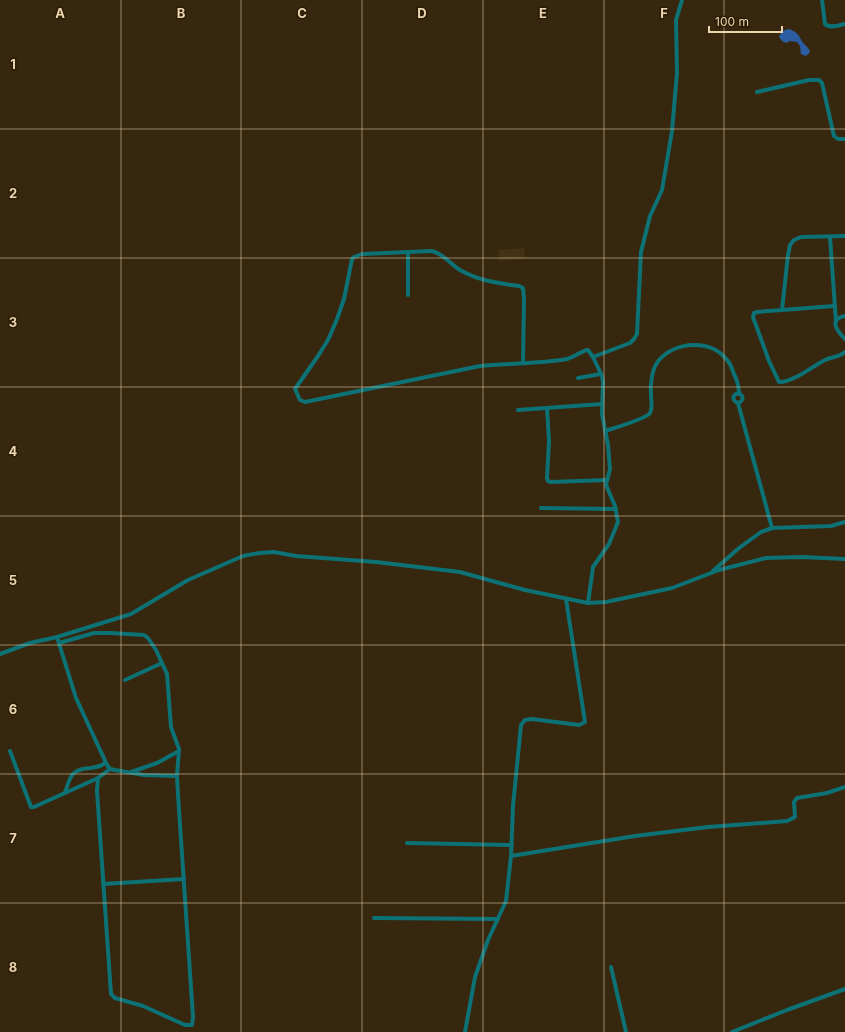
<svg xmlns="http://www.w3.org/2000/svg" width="845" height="1032" font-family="Inter,sans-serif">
<rect width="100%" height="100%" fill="#36270e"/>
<!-- built -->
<path fill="#433216" d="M 524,248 L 525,259 L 499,261 L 498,250 Z"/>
<!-- water -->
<path fill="#2c5da2" d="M 789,29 C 800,33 798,36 804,44 C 807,47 809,48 810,52 L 806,56 L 801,54 L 800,46 L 797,42 L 790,41 L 786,43 L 782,41 L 779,37 L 782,31 Z"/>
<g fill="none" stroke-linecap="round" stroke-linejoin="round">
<!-- street -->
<g stroke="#0d7275" stroke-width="4">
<path d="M 822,0 L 825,24 C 830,29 839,25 845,24"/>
<path d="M 757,92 L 809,80 L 819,80 L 822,83 L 834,136 L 838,139 L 845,139"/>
<path d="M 845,236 L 801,237 L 794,240 L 790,245 L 788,255 L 782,310 L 757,312 L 754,313 L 753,317 L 769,361 L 779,382 C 792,383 813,366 825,360 C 832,357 839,357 845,352"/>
<path d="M 830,237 L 836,322"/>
<path d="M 408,252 L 408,295"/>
<path d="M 782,310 L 834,306"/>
<path d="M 845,316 C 828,319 837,331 845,339"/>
<path d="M 523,363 L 524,299 L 523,288 L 519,286 C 498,283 479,281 460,270 C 450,264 444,254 432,251 L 362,254 L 354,257 L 352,259 L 344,299 L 337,319 L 328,340 L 318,356 L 295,389 L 300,400 L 305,402 L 480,366 C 508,363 538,364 567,359 C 574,357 580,352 587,350 L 588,350 L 593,357"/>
<path d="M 578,378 L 601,374"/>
<circle cx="738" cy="398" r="4.5"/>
<path d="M 738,403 L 772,528"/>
<path d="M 547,408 L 549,441 L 547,478 L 548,481 L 551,482 L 607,480"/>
<path d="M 518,410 L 602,404"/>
<path d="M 605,431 C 614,428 646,419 650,413 C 653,408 651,400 651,395 C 650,384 652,368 659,360 C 676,341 711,339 727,360 C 731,364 732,369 734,374 C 737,380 739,387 739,394"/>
<path d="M 541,508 L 616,509"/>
<path d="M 713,571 L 739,548 L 761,532 L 772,528 L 831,526 L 845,522"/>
<path d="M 588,603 L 593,567 L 609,544 L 618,522 L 615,506 L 606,485 L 610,469 L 608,445 L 602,414 L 603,382 L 602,376 L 593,357 L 630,343 L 634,339 L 637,334 L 641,252 L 650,216 L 662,190 L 672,131 L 677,73 L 676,20 L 682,0"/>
<path d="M 57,637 L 76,698 L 107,765 L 110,769 L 115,770 L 144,775 L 177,776"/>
<path d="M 59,643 L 94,633 L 111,633 L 144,635 L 148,638 L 156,650 L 167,674 L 171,727 L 179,749 L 177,776 L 178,795 L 193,1017 L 192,1025 L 185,1025 L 143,1006 L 115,998 L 111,994 L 97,791 L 98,778 L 110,769"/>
<path d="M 0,654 L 30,643 L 57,637 L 131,614 L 188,580 L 243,556 L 259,553 L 274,552 L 296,556 L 376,562 L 460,572 L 525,590 L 588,603 L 606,602 L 672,588 L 719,570 L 766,558 L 802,557 L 845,559"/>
<path d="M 125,680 L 162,663"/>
<path d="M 10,751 L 31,807 L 34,807 L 98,778"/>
<path d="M 131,772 L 157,763 L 179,751"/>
<path d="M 65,793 C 70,777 71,769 90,768 C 97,767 100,767 105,763"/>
<path d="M 407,843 L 512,845"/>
<path d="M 511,856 L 513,806 L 521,725 L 525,720 L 532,719 L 579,725 L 585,722 L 566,599"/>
<path d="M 103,884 L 184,879"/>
<path d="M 374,918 L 498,919"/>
<path d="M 611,967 L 626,1032"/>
<path d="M 465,1032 L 475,977 L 488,940 L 506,901 L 511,856 L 635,836 L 708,827 L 787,821 L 795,817 L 794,802 L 797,798 L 827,793 L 845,787"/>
<path d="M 732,1032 L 787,1010 L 845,989"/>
</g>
</g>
<!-- grid -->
<path fill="none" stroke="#edd5b0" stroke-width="1" stroke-opacity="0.55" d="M 121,0 L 121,1032M 241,0 L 241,1032M 362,0 L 362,1032M 483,0 L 483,1032M 604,0 L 604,1032M 724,0 L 724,1032M 0,129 L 845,129M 0,258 L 845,258M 0,387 L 845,387M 0,516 L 845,516M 0,645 L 845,645M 0,774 L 845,774M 0,903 L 845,903"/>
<g font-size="13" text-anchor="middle" font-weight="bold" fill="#edd5b0" stroke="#2b1d05" stroke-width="3" stroke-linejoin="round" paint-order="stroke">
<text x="60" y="18">A</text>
<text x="181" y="18">B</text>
<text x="302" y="18">C</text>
<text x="422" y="18">D</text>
<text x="543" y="18">E</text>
<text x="664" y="18">F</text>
<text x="13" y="69">1</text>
<text x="13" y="198">2</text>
<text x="13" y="327">3</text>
<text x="13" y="456">4</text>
<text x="13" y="585">5</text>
<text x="13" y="714">6</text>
<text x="13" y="843">7</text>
<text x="13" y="972">8</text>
</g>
<!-- scale -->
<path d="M709 26v6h73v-6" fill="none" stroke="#edd5b0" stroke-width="2"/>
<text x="715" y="26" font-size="12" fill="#edd5b0" stroke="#2b1d05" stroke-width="3" paint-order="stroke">100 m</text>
</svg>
